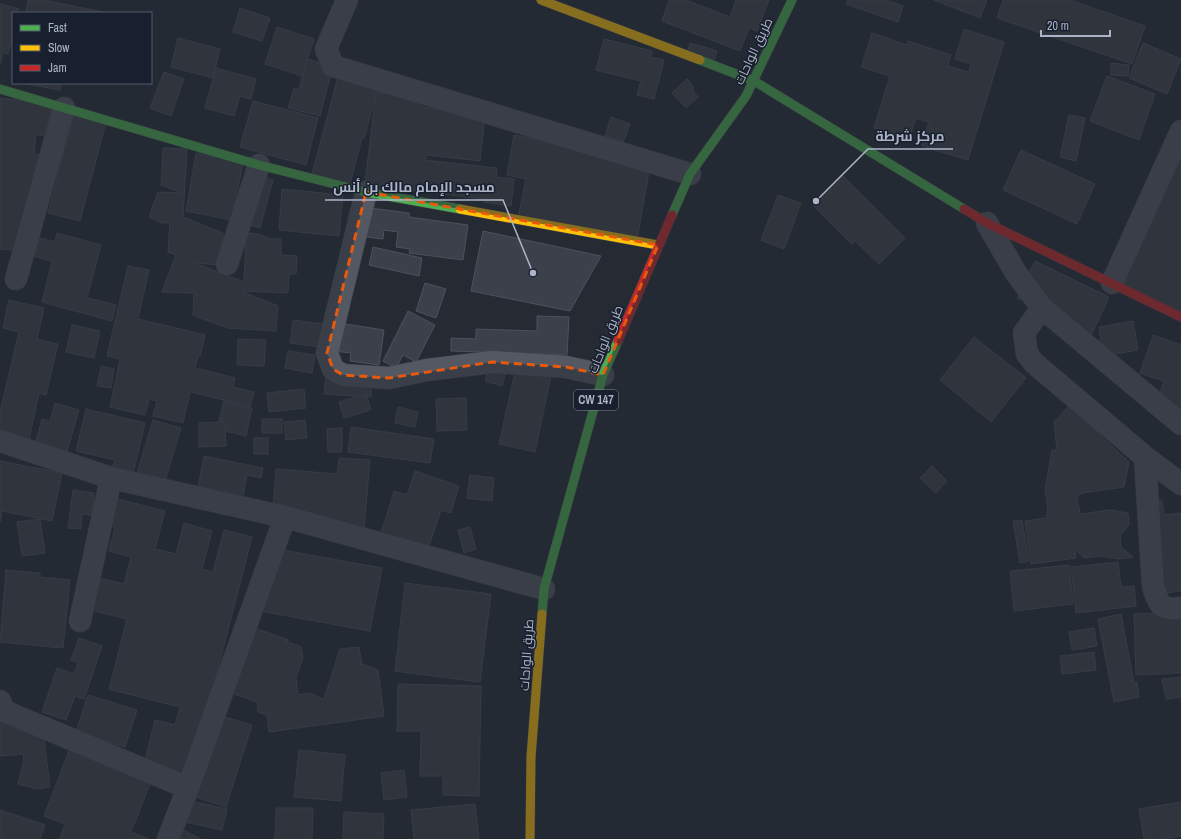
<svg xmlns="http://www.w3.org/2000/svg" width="1181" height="839" font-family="'Archivo Narrow',Cairo,sans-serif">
<rect width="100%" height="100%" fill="#252a33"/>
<!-- building -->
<g fill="#3c404a" stroke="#4c515c">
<path d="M 28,0 L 44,0 L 103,12 L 26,13 Z"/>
<path d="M 669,0 L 686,0 L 730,17 L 736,0 L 769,0 L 757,31 L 749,28 L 740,51 L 662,21 Z"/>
<path d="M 848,0 L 886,0 L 903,6 L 898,22 L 846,4 Z"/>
<path d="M 934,0 L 987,0 L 980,18 Z"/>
<path d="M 1003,0 L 1070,0 L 1145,26 L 1132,64 L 997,18 Z"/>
<path d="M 0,4 L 19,9 L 18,13 L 13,13 L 13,34 L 8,54 L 3,52 L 0,64 Z"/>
<path d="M 240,8 L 270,18 L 262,41 L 233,32 Z"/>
<path d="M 277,27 L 314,39 L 302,76 L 265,64 Z"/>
<path d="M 964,29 L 1004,42 L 968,160 L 922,146 L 929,122 L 916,118 L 909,139 L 874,128 L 890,76 L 861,67 L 872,33 L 907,45 L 908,41 L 951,55 L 948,66 L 969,72 L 971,64 L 955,59 Z"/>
<path d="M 178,38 L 220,49 L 213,78 L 171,67 Z"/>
<path d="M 604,39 L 652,51 L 651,57 L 664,60 L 654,99 L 637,95 L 641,81 L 596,70 Z"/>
<path d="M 690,43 L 717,51 L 712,65 L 686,57 Z"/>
<path d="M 1143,43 L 1181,59 L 1167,94 L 1129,78 Z"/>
<path d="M 307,59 L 333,66 L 320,116 L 288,108 L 294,88 L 299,89 Z"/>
<path d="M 1111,63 L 1129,65 L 1128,76 L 1111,75 Z"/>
<path d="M 216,68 L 256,79 L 251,99 L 240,96 L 234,116 L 205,108 Z"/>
<path d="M 340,69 L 380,79 L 364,139 L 362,138 L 350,184 L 312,174 Z"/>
<path d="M 164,72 L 184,79 L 171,116 L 150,108 Z"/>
<path d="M 1107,76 L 1155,94 L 1139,140 L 1090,121 Z"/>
<path d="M 687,79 L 694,88 L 692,90 L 698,97 L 686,108 L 672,93 Z"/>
<path d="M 22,83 L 61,83 L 60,90 Z"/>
<path d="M 376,92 L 423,98 L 422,107 L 467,113 L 486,108 L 480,161 L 426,155 L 425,160 L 497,168 L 496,177 L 514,179 L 511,206 L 484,202 L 484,199 L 394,188 L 364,191 Z"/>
<path d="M 0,98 L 60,104 L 57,137 L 36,135 L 34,154 L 46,155 L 29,252 L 0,249 Z"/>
<path d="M 253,101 L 318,118 L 306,165 L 240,147 Z"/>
<path d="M 74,114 L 106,122 L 80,221 L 48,213 Z"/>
<path d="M 1069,115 L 1085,118 L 1076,161 L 1060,157 Z"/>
<path d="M 611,117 L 630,124 L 623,142 L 605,136 Z"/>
<path d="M 514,135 L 651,160 L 637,240 L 518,218 L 526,179 L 507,175 Z"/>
<path d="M 1181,139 L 1181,315 L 1118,288 Z"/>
<path d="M 163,148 L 187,149 L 183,217 L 223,233 L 221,265 L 195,263 L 244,282 L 246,237 L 236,232 L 258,234 L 270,239 L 281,239 L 281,255 L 297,256 L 296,274 L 289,274 L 288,293 L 241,291 L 278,306 L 276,331 L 227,328 L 193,315 L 194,293 L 162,292 L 176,255 L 168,252 L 170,223 L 162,223 L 149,217 L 158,192 L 182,193 L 161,185 Z"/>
<path d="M 1021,150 L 1095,184 L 1077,224 L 1003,190 Z"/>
<path d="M 196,153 L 243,162 L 232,220 L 186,211 Z"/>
<path d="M 251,174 L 273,180 L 260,228 L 238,222 Z"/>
<path d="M 842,175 L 905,238 L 879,264 L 855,241 L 852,244 L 813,205 Z"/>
<path d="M 282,189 L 343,195 L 339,236 L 279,230 Z"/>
<path d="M 778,195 L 801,203 L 784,249 L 761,240 Z"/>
<path d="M 355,206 L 409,213 L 409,217 L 468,225 L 463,260 L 409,253 L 410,249 L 396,247 L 398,232 L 384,230 L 383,239 L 351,235 Z"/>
<path d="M 483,231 L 601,256 L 570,311 L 471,291 Z"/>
<path d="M 57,233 L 101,245 L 87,298 L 116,305 L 112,321 L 42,302 L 52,261 L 34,256 L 39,238 L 55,242 Z"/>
<path d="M 373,247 L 422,258 L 419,276 L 369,265 Z"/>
<path d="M 1035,261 L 1109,297 L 1092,334 L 1017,298 Z"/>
<path d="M 128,266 L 149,270 L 138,319 L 205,335 L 200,356 L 198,356 L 195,368 L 235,378 L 233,387 L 254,392 L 250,406 L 190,392 L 183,423 L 153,416 L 157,401 L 149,399 L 145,415 L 110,407 L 120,359 L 107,356 Z"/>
<path d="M 425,283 L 446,289 L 436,318 L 416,311 Z"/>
<path d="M 9,300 L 44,308 L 37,339 L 58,344 L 46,395 L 39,393 L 29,439 L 0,432 L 0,412 L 19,332 L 3,328 Z"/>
<path d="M 408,311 L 435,325 L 416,362 L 403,355 L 396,368 L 383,361 Z"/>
<path d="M 537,316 L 569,317 L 567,355 L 451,351 L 451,338 L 476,339 L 476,329 L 537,331 Z"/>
<path d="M 293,320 L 323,324 L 320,347 L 290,343 Z"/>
<path d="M 1133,321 L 1138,350 L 1103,356 L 1099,327 Z"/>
<path d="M 339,323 L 384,330 L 379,365 L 350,361 L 351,353 L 334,351 Z"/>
<path d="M 72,325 L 100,331 L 94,358 L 66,352 Z"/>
<path d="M 1153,335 L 1181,345 L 1181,417 L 1155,408 L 1164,381 L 1140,373 Z"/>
<path d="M 974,337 L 1026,378 L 991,422 L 940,380 Z"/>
<path d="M 238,339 L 266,340 L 264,366 L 237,365 Z"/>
<path d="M 288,351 L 315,355 L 312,373 L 285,368 Z"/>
<path d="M 518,358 L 553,366 L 535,452 L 499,444 Z"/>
<path d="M 490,363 L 507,367 L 502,386 L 485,381 Z"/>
<path d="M 101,366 L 114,369 L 111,388 L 97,386 Z"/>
<path d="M 326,373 L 372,376 L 371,397 L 324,394 Z"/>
<path d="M 304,389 L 306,408 L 269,412 L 267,393 Z"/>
<path d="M 366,394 L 371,410 L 344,418 L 339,402 Z"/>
<path d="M 466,398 L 467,430 L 437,431 L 436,399 Z"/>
<path d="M 224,401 L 252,408 L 246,436 L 217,429 Z"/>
<path d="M 55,403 L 79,410 L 67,451 L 36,441 L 42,419 L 50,421 Z"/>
<path d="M 1069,406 L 1129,462 L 1124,487 L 1082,493 L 1077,497 L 1080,514 L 1110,510 L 1128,513 L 1129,525 L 1120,535 L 1121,547 L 1133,557 L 1119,559 L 1100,556 L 1084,558 L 1075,549 L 1076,558 L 1031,564 L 1025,521 L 1046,518 L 1048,509 L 1045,490 L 1052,450 L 1057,450 L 1054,422 Z"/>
<path d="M 398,407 L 418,412 L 415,427 L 395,423 Z"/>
<path d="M 86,409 L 145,423 L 133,474 L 112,469 L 115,460 L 76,451 Z"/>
<rect x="262" y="419" width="20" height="14"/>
<path d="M 153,420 L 181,428 L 165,481 L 137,473 Z"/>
<path d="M 305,420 L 307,438 L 286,440 L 284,422 Z"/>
<path d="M 225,422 L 226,446 L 199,447 L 199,423 Z"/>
<path d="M 351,427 L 434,439 L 430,463 L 348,452 Z"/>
<path d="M 342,428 L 342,452 L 328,452 L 327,429 Z"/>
<rect x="254" y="438" width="14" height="16"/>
<path d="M 204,456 L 263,468 L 261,478 L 247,475 L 242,501 L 197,492 Z"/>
<path d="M 339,458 L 370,460 L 364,530 L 272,522 L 276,469 L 337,474 Z"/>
<path d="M 0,461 L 62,473 L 52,521 L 2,511 L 0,522 Z"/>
<path d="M 932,466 L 947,481 L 936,493 L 920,478 Z"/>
<path d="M 415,471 L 459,486 L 451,513 L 441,510 L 426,555 L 379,540 L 394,491 L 407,495 Z"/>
<path d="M 470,475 L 494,478 L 492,501 L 467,498 Z"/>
<path d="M 73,490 L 94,493 L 92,515 L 82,514 L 81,529 L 68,528 Z"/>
<path d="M 114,498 L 165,511 L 155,549 L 176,554 L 184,523 L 212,531 L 202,569 L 213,572 L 224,530 L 252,537 L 190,777 L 144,765 L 155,720 L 175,725 L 180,707 L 109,689 L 127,619 L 91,610 L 99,578 L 124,584 L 131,557 L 109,551 L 115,527 L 99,523 Z"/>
<path d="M 1162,500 L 1164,515 L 1181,513 L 1181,591 L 1144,596 L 1138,502 Z"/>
<path d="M 40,519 L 45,553 L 22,556 L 17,522 Z"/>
<path d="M 1022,520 L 1029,561 L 1020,563 L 1013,521 Z"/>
<path d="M 470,527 L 476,549 L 464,553 L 458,530 Z"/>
<path d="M 271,548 L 382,568 L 370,631 L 260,611 Z"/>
<path d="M 1118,562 L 1121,587 L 1134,586 L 1136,606 L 1076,613 L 1071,567 Z"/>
<path d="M 1069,565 L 1073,604 L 1014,611 L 1010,571 Z"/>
<path d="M 6,570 L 40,573 L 40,577 L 70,580 L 63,648 L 0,642 Z"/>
<path d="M 405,583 L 491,594 L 480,682 L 395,671 Z"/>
<path d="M 1181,612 L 1181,673 L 1136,675 L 1134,614 Z"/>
<path d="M 1121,614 L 1134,683 L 1137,682 L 1139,697 L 1114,702 L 1098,619 Z"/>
<path d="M 249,626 L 289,640 L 285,641 L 301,647 L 303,658 L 296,677 L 298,695 L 309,693 L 324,699 L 340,649 L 359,647 L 362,664 L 378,670 L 384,716 L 269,732 L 267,715 L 258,712 L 257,702 L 226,691 Z"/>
<path d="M 1094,628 L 1097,646 L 1072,650 L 1069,632 Z"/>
<path d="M 79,638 L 102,646 L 84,699 L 75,696 L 66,720 L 42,712 L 57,668 L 74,674 L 78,663 L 71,660 Z"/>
<path d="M 1094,652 L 1096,670 L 1062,674 L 1060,656 Z"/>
<path d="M 1181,677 L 1181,697 L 1166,699 L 1162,679 Z"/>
<path d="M 398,684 L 481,686 L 479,796 L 443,795 L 443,776 L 420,776 L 421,731 L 397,731 Z"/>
<path d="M 88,695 L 137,710 L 125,747 L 76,732 Z"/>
<path d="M 0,709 L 41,717 L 50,787 L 37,789 L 18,784 L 24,761 L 23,754 L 0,756 Z"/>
<path d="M 215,714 L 252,725 L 226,807 L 190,795 Z"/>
<path d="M 72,743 L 151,781 L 131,832 L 148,839 L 60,839 L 65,824 L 44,816 Z"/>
<path d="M 299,750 L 345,755 L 341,801 L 294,797 Z"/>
<path d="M 404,770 L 407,797 L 384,800 L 381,773 Z"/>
<path d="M 186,800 L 227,809 L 222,830 L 181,821 Z"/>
<path d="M 1181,802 L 1181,836 L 1165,839 L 1144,839 L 1139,809 Z"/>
<path d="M 475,804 L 479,839 L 414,839 L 411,810 Z"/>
<path d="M 276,808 L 313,808 L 312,839 L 275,839 Z"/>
<path d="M 0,810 L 45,825 L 40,839 L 0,839 Z"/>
<path d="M 344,812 L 384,814 L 383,839 L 343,839 Z"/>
<path d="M 176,826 L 201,839 L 169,839 Z"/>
</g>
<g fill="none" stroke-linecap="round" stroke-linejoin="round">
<!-- street casing -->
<g stroke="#43464e" stroke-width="23">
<g id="street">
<path d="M 347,0 L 326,49 L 333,66 L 690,174"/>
<path d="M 366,192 L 327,353 L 333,369 L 343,375 L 389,378 L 427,370 L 492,362 L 566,367 L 603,375"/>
<path d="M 987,223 L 1016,273 L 1042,308 L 1181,424"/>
<path d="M 227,264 L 259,165"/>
<path d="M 16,279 L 64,108"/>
<path d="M 1112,283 L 1181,131"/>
<path d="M 1042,308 L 1024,333 L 1027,354 L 1034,363 L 1145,457 L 1181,484"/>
<path d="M 0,441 L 111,478 L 285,517 L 544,589"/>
<path d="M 1145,457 L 1153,586 C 1159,605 1160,610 1181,608"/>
<path d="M 80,621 L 111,478"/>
<path d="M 0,701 L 4,711 L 188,788"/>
<path d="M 168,839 L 188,788 L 285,517"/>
</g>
</g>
<!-- fast casing -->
<g stroke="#43464e" stroke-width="10">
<g id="fast">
<path d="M 700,60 L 754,81 L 964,209"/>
<path d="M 0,89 L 259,165 L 366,192 L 460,209"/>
<path d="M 672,215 L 690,174 L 746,96 L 792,0"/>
<path d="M 542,614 L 544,589 L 603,375 L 618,341"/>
</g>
</g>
<!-- slow casing -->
<g stroke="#43464e" stroke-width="10">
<g id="slow">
<path d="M 541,0 L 700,60"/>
<path d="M 460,209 L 658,245"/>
<path d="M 530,839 L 531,757 L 542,614"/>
</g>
</g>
<!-- jam casing -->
<g stroke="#43464e" stroke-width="10">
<g id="jam">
<path d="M 964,209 L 987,223 L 1181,317"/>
<path d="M 618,341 L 672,215"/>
</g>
</g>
<!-- street -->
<use href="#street" stroke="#545862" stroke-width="22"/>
<!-- fast -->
<use href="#fast" stroke="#4caf50" stroke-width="9"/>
<!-- slow -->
<use href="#slow" stroke="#ffc107" stroke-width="9"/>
<!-- jam -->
<use href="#jam" stroke="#c62828" stroke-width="9"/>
</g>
<!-- marked area -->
<path d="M0 0H1181V839H0ZM 366,192 L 658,245 L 603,375 L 566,367 L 492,362 L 389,378 L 343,375 L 333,369 L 327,353 Z" fill="#252a33" fill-opacity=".55" fill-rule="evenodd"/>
<path fill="none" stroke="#e8590c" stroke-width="3" stroke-dasharray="8 5" stroke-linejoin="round" d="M 366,192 L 658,245 L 603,375 L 566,367 L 492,362 L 389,378 L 343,375 L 333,369 L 327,353 Z"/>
<g text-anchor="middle" stroke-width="3" stroke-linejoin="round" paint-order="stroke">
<!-- shield labels -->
<rect fill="#181f2e" stroke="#808799" stroke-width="1" x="574" y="390" width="44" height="20" rx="3"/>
<g font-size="12" font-weight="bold" fill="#acb4c7">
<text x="596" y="404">CW 147</text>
</g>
<!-- street labels -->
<g font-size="13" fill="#acb4c7" stroke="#181f2e">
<text transform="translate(753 51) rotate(-65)" y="5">طريق الواحات</text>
<text transform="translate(605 339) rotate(-68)" y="5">طريق الواحات</text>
<text transform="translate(526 655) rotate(-86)" y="5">طريق الواحات</text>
</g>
</g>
<!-- callouts -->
<path fill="none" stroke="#acb4c7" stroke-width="1.5" d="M816 201L868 149H953M533 273L503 200H325"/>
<g fill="#acb4c7" stroke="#181f2e" stroke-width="1.5">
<circle cx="816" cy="201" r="4"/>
<circle cx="533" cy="273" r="4"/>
</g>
<g font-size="14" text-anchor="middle" font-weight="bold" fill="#acb4c7" stroke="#181f2e" stroke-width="3" stroke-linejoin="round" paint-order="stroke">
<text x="910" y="141">مركز شرطة</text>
<text x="414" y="192">مسجد الإمام مالك بن أنس</text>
</g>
<!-- legend -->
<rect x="12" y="12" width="140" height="72" fill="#181f2e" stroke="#535b6b"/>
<rect x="20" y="25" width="20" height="6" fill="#4caf50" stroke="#535b6b"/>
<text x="48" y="32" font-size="12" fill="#acb4c7">Fast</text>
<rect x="20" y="45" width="20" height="6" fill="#ffc107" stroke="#535b6b"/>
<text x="48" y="52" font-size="12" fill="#acb4c7">Slow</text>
<rect x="20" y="65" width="20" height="6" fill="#c62828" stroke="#535b6b"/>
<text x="48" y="72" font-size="12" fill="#acb4c7">Jam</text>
<!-- scale -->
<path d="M1041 30v6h69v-6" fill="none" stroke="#acb4c7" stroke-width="2"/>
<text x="1047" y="30" font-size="12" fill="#acb4c7" stroke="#181f2e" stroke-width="3" paint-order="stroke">20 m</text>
</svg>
